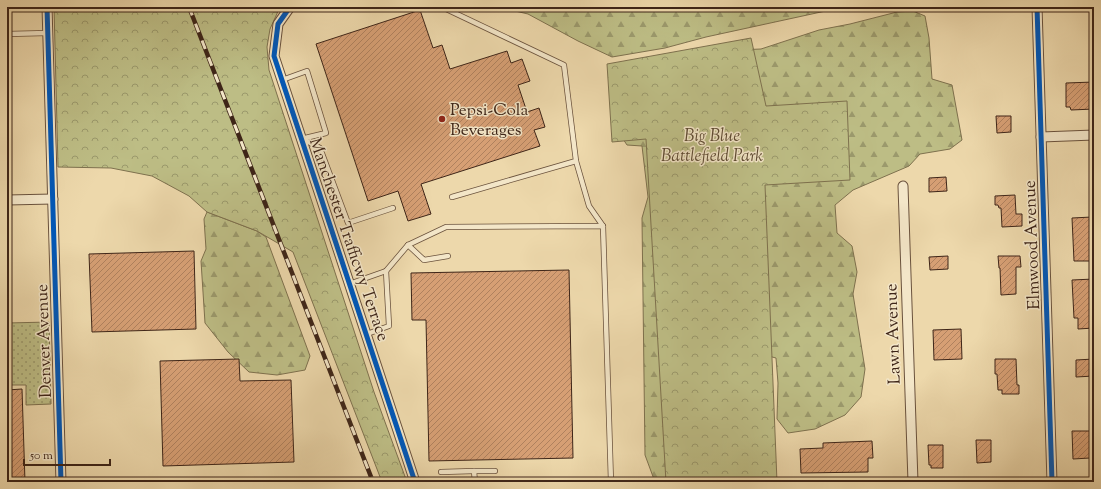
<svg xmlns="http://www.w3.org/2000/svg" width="1101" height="489" font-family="'Sorts Mill Goudy',serif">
<defs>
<pattern id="grass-dots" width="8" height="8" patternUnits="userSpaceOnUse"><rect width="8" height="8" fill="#bdbd85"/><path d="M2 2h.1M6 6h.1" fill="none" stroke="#9b996c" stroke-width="1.8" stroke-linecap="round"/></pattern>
<pattern id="forest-firs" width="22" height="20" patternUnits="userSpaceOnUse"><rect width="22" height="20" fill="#bdbd85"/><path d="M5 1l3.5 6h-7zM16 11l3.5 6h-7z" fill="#9b996c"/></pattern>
<pattern id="park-crowns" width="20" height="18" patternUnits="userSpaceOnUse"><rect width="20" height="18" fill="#bdbd85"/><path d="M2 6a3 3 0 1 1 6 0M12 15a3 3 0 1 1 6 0" fill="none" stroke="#9b996c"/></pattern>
<pattern id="building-hatch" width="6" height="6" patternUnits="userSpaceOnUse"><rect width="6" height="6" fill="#d69f74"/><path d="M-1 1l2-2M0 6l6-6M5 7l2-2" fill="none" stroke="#af815e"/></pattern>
</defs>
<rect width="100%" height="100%" fill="#edd8ab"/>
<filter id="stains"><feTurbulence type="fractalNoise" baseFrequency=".005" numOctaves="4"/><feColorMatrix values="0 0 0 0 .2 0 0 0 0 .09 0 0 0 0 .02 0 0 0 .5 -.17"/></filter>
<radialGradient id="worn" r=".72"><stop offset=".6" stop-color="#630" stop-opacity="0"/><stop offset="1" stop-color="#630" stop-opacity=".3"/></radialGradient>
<!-- grass -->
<path fill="url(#grass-dots)" stroke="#7e714e" d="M 49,322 L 51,404 L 26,405 L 26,385 L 7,385 L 7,323 Z"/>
<!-- forest -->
<g fill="url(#forest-firs)" stroke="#7e714e">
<path d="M 498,7 L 844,7 L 706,37 L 665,48 L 612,57 L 578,41 L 528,14 Z"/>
<path d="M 913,11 L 925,16 L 929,38 L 932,79 L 952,85 L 962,140 L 950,149 L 920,154 L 909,166 L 853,190 L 835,205 L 837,233 L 852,246 L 857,272 L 853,294 L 865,369 L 861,397 L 845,415 L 815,429 L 788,433 L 777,419 L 778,383 L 776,358 L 745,350 L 721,482 L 655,482 L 645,455 L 642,218 L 648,197 L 642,146 L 627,145 L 617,130 L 712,51 L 761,49 L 819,30 L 850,24 L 897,12 Z"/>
<path d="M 207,212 L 257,231 L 266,237 L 310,356 L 305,370 L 277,375 L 249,372 L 228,352 L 205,323 L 201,261 L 206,249 L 204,219 Z"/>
</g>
<!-- park -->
<g fill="url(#park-crowns)" stroke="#7e714e">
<path d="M 54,7 L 280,7 L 270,29 L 267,47 L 269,70 L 374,392 L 407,482 L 382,482 L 293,252 L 257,231 L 207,212 L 189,196 L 152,176 L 111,168 L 58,167 Z"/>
<path d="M 751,38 L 766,106 L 847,101 L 850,180 L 765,185 L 777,482 L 666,482 L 646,139 L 612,142 L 607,64 Z"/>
</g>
<!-- building -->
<g fill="url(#building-hatch)" stroke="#3e2518">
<path d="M 420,10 L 433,48 L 442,45 L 450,69 L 507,51 L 511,63 L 522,59 L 530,81 L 518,85 L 527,112 L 539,108 L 545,127 L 534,130 L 540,146 L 421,184 L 431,214 L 408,221 L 398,191 L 368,201 L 316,44 Z"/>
<path d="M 1094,82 L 1094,109 L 1071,110 L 1070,107 L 1066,107 L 1066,83 Z"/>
<path d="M 996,116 L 1011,116 L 1011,132 L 997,133 Z"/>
<path d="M 946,177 L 947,191 L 929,192 L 929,178 Z"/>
<path d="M 1015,195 L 1016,214 L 1022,214 L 1022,226 L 1002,227 L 1001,208 L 999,208 L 998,205 L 995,205 L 995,196 Z"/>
<path d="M 1092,217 L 1093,261 L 1074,261 L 1072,218 Z"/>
<path d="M 194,251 L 196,329 L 92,332 L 89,254 Z"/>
<path d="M 948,256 L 948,269 L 930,270 L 929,257 Z"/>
<path d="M 998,256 L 1020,256 L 1021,267 L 1016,267 L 1016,294 L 1001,295 L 1000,268 L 999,268 Z"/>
<path d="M 569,270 L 573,458 L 429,461 L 426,320 L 412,320 L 411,273 Z"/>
<path d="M 1094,279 L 1094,328 L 1078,329 L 1078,318 L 1074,318 L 1072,280 Z"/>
<path d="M 961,329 L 962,359 L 934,360 L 933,330 Z"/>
<path d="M 239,359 L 240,381 L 291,380 L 294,462 L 163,466 L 160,361 Z"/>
<path d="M 995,359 L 1016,359 L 1017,385 L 1019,385 L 1019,394 L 1002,394 L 1002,390 L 998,390 L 997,374 L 995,374 Z"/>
<path d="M 1094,359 L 1094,376 L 1076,377 L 1076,360 Z"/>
<path d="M 22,389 L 25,482 L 7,482 L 7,390 Z"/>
<path d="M 1072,431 L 1090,431 L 1090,458 L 1073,459 Z"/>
<path d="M 976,440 L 991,440 L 991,462 L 977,463 Z"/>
<path d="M 872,441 L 873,458 L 868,458 L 868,472 L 801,473 L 800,449 L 823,448 L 823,443 Z"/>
<path d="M 928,445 L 943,445 L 943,468 L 931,468 L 931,465 L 929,465 Z"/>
</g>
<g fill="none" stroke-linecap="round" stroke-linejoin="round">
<!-- lane casing -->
<g stroke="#6a523d" stroke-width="6">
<g id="lane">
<path d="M 442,7 L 564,65 L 576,161 L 452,197"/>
<path d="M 7,34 L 48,33"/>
<path d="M 282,80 L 307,71 L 326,133 L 301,139"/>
<path d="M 303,139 L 320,148 L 348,223 L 393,208"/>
<path d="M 576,161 L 589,206 L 603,226"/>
<path d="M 408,245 L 424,260 L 448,256"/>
<path d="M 349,284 L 386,271 L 408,245 L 446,227 L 603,226 L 611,482"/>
<path d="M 367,334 L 389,326 L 386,271"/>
<path d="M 441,472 L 474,471"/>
<path d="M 475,482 L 474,471 L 495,471"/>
</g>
</g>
<!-- street casing -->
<g stroke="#6a523d" stroke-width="11">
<g id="street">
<path d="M 47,7 L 61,482"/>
<path d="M 290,7 L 278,24 L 274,56 L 415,482"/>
<path d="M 1037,7 L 1052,482"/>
<path d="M 1041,137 L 1094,135"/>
<path d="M 903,186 L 913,482"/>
<path d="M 7,200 L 53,199"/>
</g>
</g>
<!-- lane -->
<use href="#lane" stroke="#f3e6c8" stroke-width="4.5"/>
<!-- street -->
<use href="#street" stroke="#f3e6c8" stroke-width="9"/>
<!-- rail casing -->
<g stroke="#3e2518" stroke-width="4.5">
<path id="rail" d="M 189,7 L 373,482"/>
</g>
<!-- rail -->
<use href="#rail" stroke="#f3e6c8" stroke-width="3" stroke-dasharray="9" stroke-linecap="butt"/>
<!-- cycleway casing -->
<g stroke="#f3e6c8" stroke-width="8">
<g id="cycleway">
<path d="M 47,7 L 61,482"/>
<path d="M 290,7 L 278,24 L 274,56 L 415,482"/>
<path d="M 1037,7 L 1052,482"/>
</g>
</g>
<!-- cycleway -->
<use href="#cycleway" stroke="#0057b8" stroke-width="5"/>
</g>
<!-- markers -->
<circle fill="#8f2418" stroke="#f3e6c8" stroke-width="1.5" cx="442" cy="119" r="4"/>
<g text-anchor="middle" stroke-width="3" stroke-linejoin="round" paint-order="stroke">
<!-- poi labels -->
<g font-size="17" fill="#3e2518" stroke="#f3e6c8" text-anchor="start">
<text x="450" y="115">Pepsi-Cola<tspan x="450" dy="20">Beverages</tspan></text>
</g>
<!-- park labels -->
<g font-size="17" font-style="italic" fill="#5e4b33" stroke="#f3e6c8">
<text x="712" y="141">Big Blue<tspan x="712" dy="20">Battlefield Park</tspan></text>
</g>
<!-- street labels -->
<g font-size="17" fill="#3e2518" stroke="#f3e6c8">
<text transform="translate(350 239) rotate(71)" y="6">Manchester Trafficwy Terrace</text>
<text transform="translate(1031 245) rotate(-92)" y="6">Elmwood Avenue</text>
<text transform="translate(892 334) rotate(-92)" y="6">Lawn Avenue</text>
<text transform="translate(43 341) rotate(-92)" y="6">Denver Avenue</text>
</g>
</g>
<!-- margin -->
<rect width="1101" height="489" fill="none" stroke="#edd8ab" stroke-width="24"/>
<rect x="8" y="8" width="1085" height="473" fill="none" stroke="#3e2518" stroke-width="2"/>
<rect x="12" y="12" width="1077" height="465" fill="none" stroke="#3e2518"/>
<!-- scale -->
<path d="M24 459v6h86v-6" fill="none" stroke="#3e2518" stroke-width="2"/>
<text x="30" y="459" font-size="12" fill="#3e2518" stroke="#f3e6c8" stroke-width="3" paint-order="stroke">50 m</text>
<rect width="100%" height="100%" filter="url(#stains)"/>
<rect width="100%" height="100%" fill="url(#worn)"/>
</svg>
